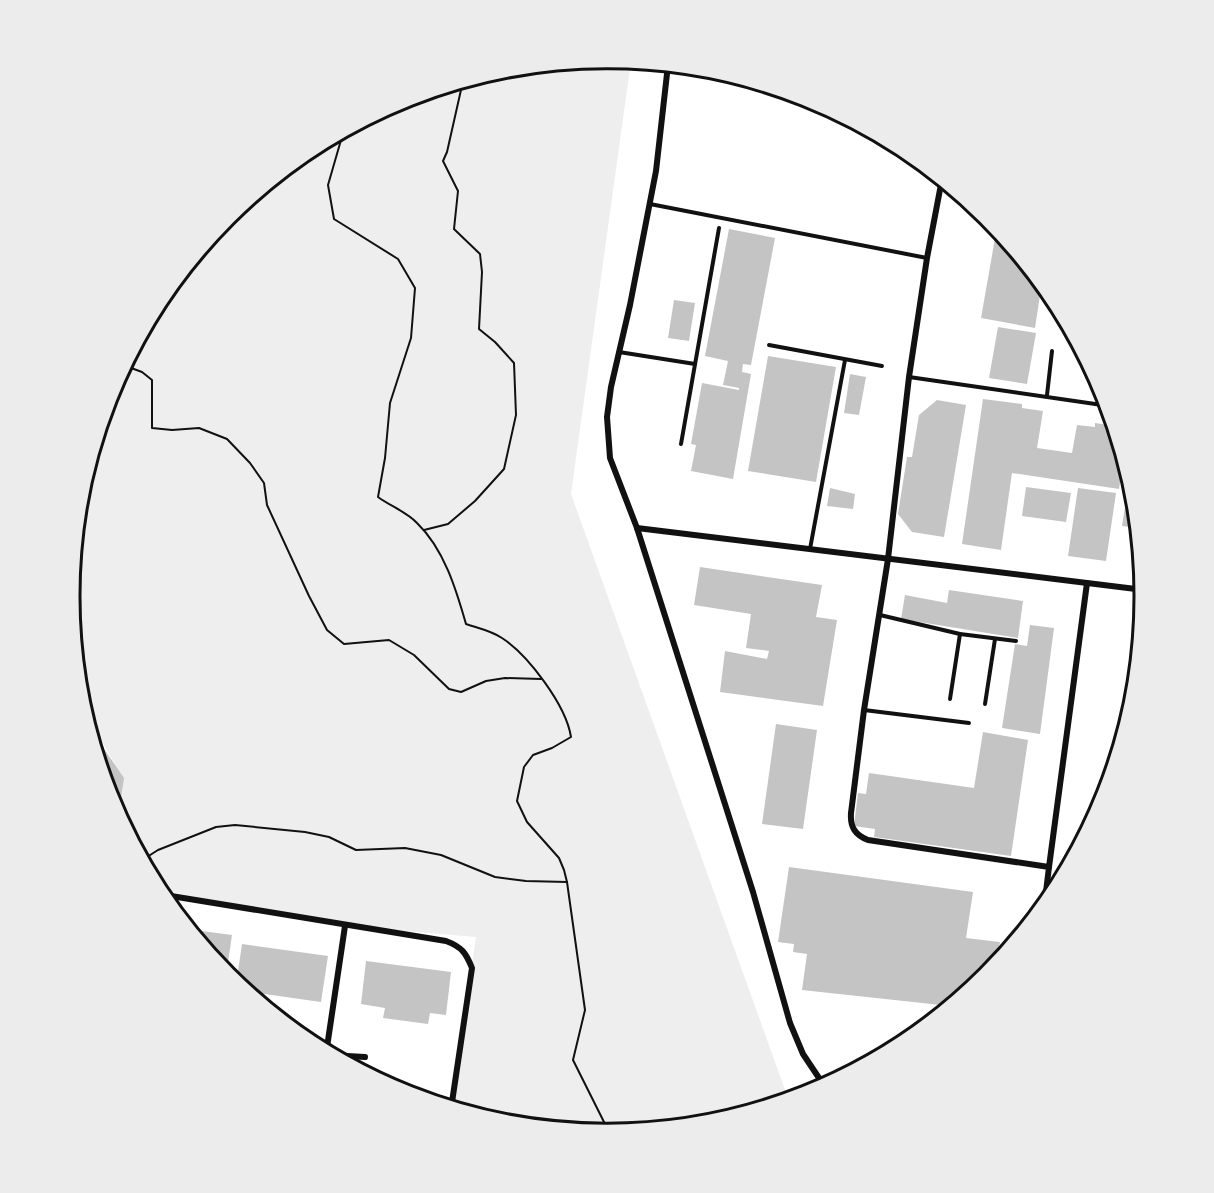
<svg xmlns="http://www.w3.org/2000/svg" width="1214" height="1193" font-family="'Varela Round',sans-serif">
<rect width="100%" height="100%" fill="#fff"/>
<!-- green -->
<path fill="#eee" d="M 607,59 L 631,61 L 571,494 L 789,1101 L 712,1124 L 607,1134 L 502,1124 L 450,1108 L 476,937 L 345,926 L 156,889 L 118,817 L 123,778 L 89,719 L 84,718 L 79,701 L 69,593 L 79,491 L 110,390 L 160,297 L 227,216 L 308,149 L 401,99 L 502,69 Z"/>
<!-- building -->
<g fill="#c4c4c4">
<path d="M 997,227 L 1042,282 L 1035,328 L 981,318 Z"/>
<path d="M 729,229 L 775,238 L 751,365 L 743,364 L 742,372 L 751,374 L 733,479 L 691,471 L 696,445 L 691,444 L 702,383 L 739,390 L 739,388 L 723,385 L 728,361 L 705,356 Z"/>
<path d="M 674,300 L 695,303 L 689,341 L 668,338 Z"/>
<path d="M 998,327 L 1036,333 L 1027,384 L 989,378 Z"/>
<path d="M 768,356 L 836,367 L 816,482 L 748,471 Z"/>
<path d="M 850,374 L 866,377 L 859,415 L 844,413 Z"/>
<path d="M 983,399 L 1022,404 L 1022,408 L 1043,411 L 1037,448 L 1072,453 L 1077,425 L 1095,427 L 1095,423 L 1115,426 L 1124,456 L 1119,489 L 1012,473 L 1001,550 L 962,544 Z"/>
<path d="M 937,400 L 966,405 L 944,537 L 912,532 L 898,514 L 907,457 L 912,457 L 919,415 Z"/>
<path d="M 1130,475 L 1135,492 L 1138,528 L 1122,526 Z"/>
<path d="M 1026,487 L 1071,493 L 1066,522 L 1022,516 Z"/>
<path d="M 830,488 L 855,494 L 853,509 L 827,506 Z"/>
<path d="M 1078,488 L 1116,493 L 1106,561 L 1068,556 Z"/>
<path d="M 700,567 L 822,585 L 816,617 L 837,620 L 823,706 L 720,692 L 725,651 L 767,659 L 769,651 L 746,648 L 751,614 L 694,605 Z"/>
<path d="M 949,590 L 1023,601 L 1018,638 L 901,619 L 905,595 L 947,603 Z"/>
<path d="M 1030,625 L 1054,628 L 1040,734 L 1002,728 L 1015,644 L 1027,646 Z"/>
<path d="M 776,724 L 817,730 L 803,829 L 762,824 Z"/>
<path d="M 88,730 L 92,731 L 124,778 L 118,817 L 110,802 Z"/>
<path d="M 983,732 L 1028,740 L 1011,856 L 874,837 L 875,829 L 854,826 L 858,793 L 866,794 L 869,773 L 974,788 Z"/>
<path d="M 789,867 L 973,892 L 966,938 L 1000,942 L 996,966 L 987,977 L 950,1008 L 950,1006 L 802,990 L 807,954 L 793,952 L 794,944 L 778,942 Z"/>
<path d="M 187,929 L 232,935 L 226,976 L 221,970 Z"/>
<path d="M 242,944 L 328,956 L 321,1002 L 243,991 L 236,985 Z"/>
<path d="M 366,961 L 451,972 L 446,1015 L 430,1013 L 428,1024 L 383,1018 L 385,1008 L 361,1004 Z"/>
</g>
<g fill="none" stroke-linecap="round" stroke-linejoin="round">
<!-- path -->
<g stroke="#111" stroke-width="2">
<path d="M 123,365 L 142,372 L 152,380 L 152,428 L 172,430 L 199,428 L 227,439 L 250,463 L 264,483 L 267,505 L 309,596 L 327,630 L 344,644 L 389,640 L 414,655 L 449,689 L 461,692 L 486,681 L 505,678 L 541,679"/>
<path d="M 424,530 L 448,524 L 475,501 L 504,469 L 516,415 L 514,363 L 495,342 L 479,329 L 482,272 L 480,254 L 454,229 L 458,191 L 443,161 L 447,152 L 463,81"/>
<path d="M 143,864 L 147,857 L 158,850 L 216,827 L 235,825 L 305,832 L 329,837 L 356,850 L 405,848 L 441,855 L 495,877 L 526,881 L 567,882 L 564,870 L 559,858 L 527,822 L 517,801 L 524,767 L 533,755 L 552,748 L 571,737 C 566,705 528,655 502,638 C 492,631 478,628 466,624 C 456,589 444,549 417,523 C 407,512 390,506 378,497 L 385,458 L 390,403 L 411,338 L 415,288 L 398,259 L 334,219 L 328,185 L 341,140 L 341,132"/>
<path d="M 567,882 L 585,1010 L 573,1060 L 610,1134"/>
</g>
<!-- service -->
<g stroke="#111" stroke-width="4">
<path d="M 650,204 L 927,258"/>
<path d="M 769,345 L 882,366"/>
<path d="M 619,352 L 695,364"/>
<path d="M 909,377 L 1109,406"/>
<path d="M 1047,395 L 1052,351"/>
<path d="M 681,444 L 719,228"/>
<path d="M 810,549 L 845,360"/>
<path d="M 880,615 L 960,634 L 1016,641"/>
<path d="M 950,699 L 960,634"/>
<path d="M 985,704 L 995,639"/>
<path d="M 864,710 L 969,723"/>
</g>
<!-- minor -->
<g stroke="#111" stroke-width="6">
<path d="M 668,65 L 656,171 L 630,305 L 611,387 L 607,417 L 610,458 L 637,528 L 753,892 L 790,1023 L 803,1054 L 825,1087"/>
<path d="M 942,179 L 927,258 L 909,377 L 888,559 L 864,710 L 851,813 C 850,827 855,835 868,840 L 1049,867 L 1044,908"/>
<path d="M 637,528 L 1144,590"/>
<path d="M 1049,867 L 1087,583"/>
<path d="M 159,894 L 446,941 C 462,947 466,953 472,968 L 451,1109"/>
<path d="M 315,1047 L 320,1050"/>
<path d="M 326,1054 L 345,926"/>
<path d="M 329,1055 L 365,1057"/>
</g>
</g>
<!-- crop -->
<path d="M0 0H1214V1193H0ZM80 596a527 527 0 1 1 1054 0a527 527 0 1 1-1054 0Z" fill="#ececec" fill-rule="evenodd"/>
<path fill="none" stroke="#111" stroke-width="3" d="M80 596a527 527 0 1 1 1054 0a527 527 0 1 1-1054 0Z"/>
</svg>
